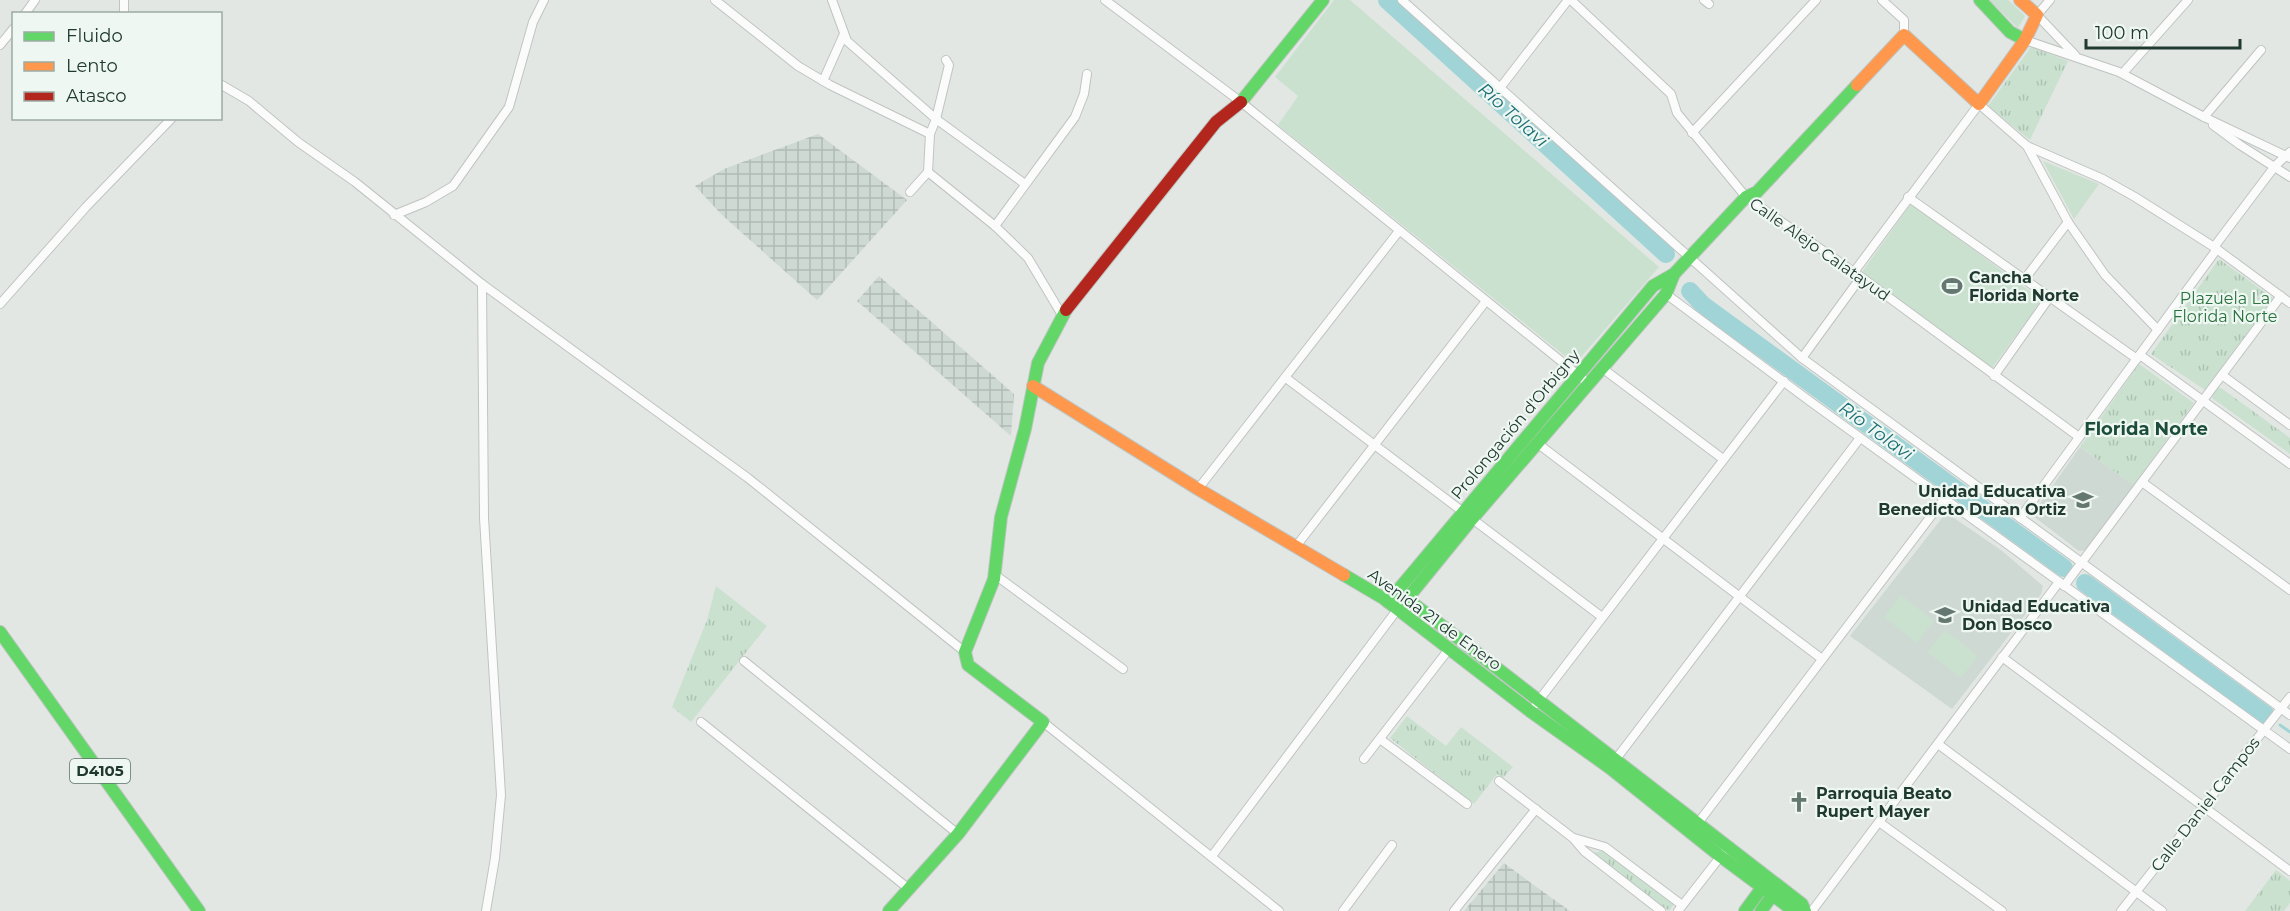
<svg xmlns="http://www.w3.org/2000/svg" width="2290" height="911" font-family="Montserrat,sans-serif">
<defs>
<pattern id="industrial-grid" width="8" height="8" patternUnits="userSpaceOnUse" patternTransform="scale(1.5)"><rect width="8" height="8" fill="#cfd9d4"/><path d="M0 4h8M4 0v8" fill="none" stroke="#b1bbb6"/></pattern>
<pattern id="park-tufts" width="24" height="20" patternUnits="userSpaceOnUse" patternTransform="scale(1.5)"><rect width="24" height="20" fill="#cae1cf"/><path d="M3 7l-1-3M5 7V3M7 7l1-3M15 17l-1-3M17 17v-4M19 17l1-3" fill="none" stroke="#adc2b2"/></pattern>
</defs>
<rect width="100%" height="100%" fill="#e2e7e4"/>
<!-- built -->
<g fill="#cfd9d4">
<path d="M 2080,447 L 2134,485 L 2086,550 L 2079,551 L 2032,515 Z"/>
<path d="M 1945,514 L 1951,516 L 2001,550 L 2043,586 L 2041,594 L 1952,709 L 1850,636 Z"/>
</g>
<!-- industrial -->
<g fill="url(#industrial-grid)">
<path d="M 818,134 L 907,200 L 817,300 L 722,215 L 695,186 L 724,169 Z"/>
<path d="M 879,276 L 1014,394 L 1011,436 L 857,301 Z"/>
<path d="M 1504,863 L 1531,883 L 1570,911 L 1464,911 Z"/>
</g>
<!-- grass -->
<g fill="#cae1cf">
<path d="M 1334,0 L 1350,0 L 1659,267 L 1575,364 L 1278,125 L 1298,96 L 1275,77 Z"/>
<path d="M 1989,0 L 2008,0 L 2025,16 L 2018,28 Z"/>
<path d="M 2043,161 L 2099,184 L 2074,219 Z"/>
<path d="M 1911,204 L 2042,300 L 1992,368 L 1862,272 Z"/>
<path d="M 1901,595 L 1934,621 L 1917,643 L 1884,617 Z"/>
<path d="M 1945,630 L 1978,656 L 1961,678 L 1927,652 Z"/>
</g>
<!-- park -->
<g fill="url(#park-tufts)">
<path d="M 2031,47 L 2068,61 L 2030,140 L 1988,106 Z"/>
<path d="M 2219,259 L 2273,298 L 2205,390 L 2151,354 Z"/>
<path d="M 2139,364 L 2194,403 L 2134,485 L 2080,447 Z"/>
<path d="M 2216,388 L 2221,388 L 2290,438 L 2290,454 L 2212,398 Z"/>
<path d="M 716,586 L 767,626 L 691,722 L 672,707 L 707,620 Z"/>
<path d="M 1407,716 L 1446,746 L 1461,727 L 1513,767 L 1503,778 L 1497,774 L 1474,804 L 1390,738 Z"/>
<path d="M 1603,851 L 1674,904 L 1669,911 L 1592,853 Z"/>
<path d="M 2276,870 L 2290,881 L 2290,903 L 2284,911 L 2245,911 Z"/>
</g>
<g fill="none" stroke-linecap="round" stroke-linejoin="round">
<!-- stream -->
<path stroke="#a1d4d7" stroke-width="3" d="M 2280,725 L 2290,732"/>
<!-- river -->
<g stroke="#a1d4d7" stroke-width="18">
<path d="M 1387,0 L 1666,254"/>
<path d="M 1690,291 L 1703,305 L 2064,568"/>
<path d="M 2085,583 L 2266,715"/>
</g>
<!-- street casing -->
<g stroke="#bfc4c1" stroke-width="10">
<g id="street">
<path d="M 124,0 L 124,14"/>
<path d="M 715,0 L 798,66 L 830,85 L 930,134"/>
<path d="M 832,0 L 847,41 L 936,119 L 1025,184"/>
<path d="M 1105,0 L 1241,102 L 1588,383"/>
<path d="M 1402,0 L 1802,358 L 2290,715"/>
<path d="M 1571,0 L 1671,94 L 1677,113 L 1746,197 L 1861,277 L 2079,437"/>
<path d="M 1704,0 L 1709,4"/>
<path d="M 1882,0 L 1904,20 L 1904,35"/>
<path d="M 2050,0 L 2037,15 L 2075,55"/>
<path d="M 25,14 L 35,0"/>
<path d="M 2025,40 L 2119,72 L 2204,117 L 2290,158"/>
<path d="M 0,45 L 14,28"/>
<path d="M 2123,73 L 2188,0"/>
<path d="M 823,81 L 844,34"/>
<path d="M 220,84 L 249,101 L 298,142 L 355,182 L 482,284 L 484,518 L 501,795 L 495,858 L 486,911"/>
<path d="M 1500,88 L 1568,0"/>
<path d="M 2204,117 L 2261,50"/>
<path d="M 2213,125 L 2240,145 L 2290,177"/>
<path d="M 1692,133 L 1816,0"/>
<path d="M 2027,146 L 2068,222 L 2105,275 L 2158,330"/>
<path d="M 928,172 L 995,226 L 1028,258 L 1062,315"/>
<path d="M 910,192 L 928,172 L 930,134 L 936,119 L 949,65 L 946,60"/>
<path d="M 1908,197 L 2137,359"/>
<path d="M 394,215 L 426,202 L 453,186 L 509,107 L 533,22 L 544,0"/>
<path d="M 995,226 L 1075,117 L 1084,94 L 1087,74"/>
<path d="M 2214,247 L 2275,166 L 2290,152"/>
<path d="M 1854,272 L 1979,104 L 2027,146 L 2103,179 L 2135,197 L 2214,247 L 2290,303"/>
<path d="M 2024,280 L 2068,222"/>
<path d="M 482,284 L 748,478 L 965,652"/>
<path d="M 1666,294 L 1811,402 L 2290,749"/>
<path d="M 0,304 L 86,207 L 172,118"/>
<path d="M 2140,355 L 2290,464"/>
<path d="M 1802,358 L 1861,277"/>
<path d="M 1602,368 L 1723,459"/>
<path d="M 2222,375 L 2290,425"/>
<path d="M 1994,376 L 2049,298"/>
<path d="M 1286,378 L 1602,617"/>
<path d="M 1537,443 L 1822,659"/>
<path d="M 2142,482 L 2290,590"/>
<path d="M 1198,489 L 1399,231"/>
<path d="M 2020,518 L 2217,249"/>
<path d="M 1297,545 L 1486,301"/>
<path d="M 994,574 L 1123,669"/>
<path d="M 2064,586 L 2281,296"/>
<path d="M 2002,657 L 2290,871"/>
<path d="M 744,661 L 958,834"/>
<path d="M 1536,704 L 1784,381"/>
<path d="M 701,722 L 909,889"/>
<path d="M 1043,722 L 1279,911"/>
<path d="M 1380,739 L 1467,804"/>
<path d="M 1938,744 L 2162,911"/>
<path d="M 1364,759 L 1449,649"/>
<path d="M 1613,763 L 1860,438"/>
<path d="M 1499,781 L 1573,838 L 1584,851 L 1661,911"/>
<path d="M 1879,822 L 2002,911"/>
<path d="M 1695,827 L 1944,499"/>
<path d="M 1574,838 L 1605,847 L 1682,905"/>
<path d="M 1212,856 L 1397,610"/>
<path d="M 1343,911 L 1392,845"/>
<path d="M 1454,911 L 1536,809"/>
<path d="M 1678,911 L 1724,852"/>
<path d="M 1812,911 L 2059,582"/>
<path d="M 2121,911 L 2290,697"/>
</g>
</g>
<!-- fast casing -->
<g stroke="#bec5c1" stroke-width="14">
<g id="fast">
<path d="M 1980,0 L 2010,32 L 2025,40"/>
<path d="M 1241,102 L 1323,0"/>
<path d="M 1344,575 L 1383,598 L 1530,711 L 1610,768 L 1720,856 L 1794,911"/>
<path d="M 1397,591 L 1802,904 L 1805,911"/>
<path d="M 1388,602 L 1653,286 L 1674,274 L 1746,197 L 1757,192 L 1857,85"/>
<path d="M 1402,605 L 1472,519 L 1666,294 L 1674,274"/>
<path d="M 0,632 L 199,911"/>
<path d="M 889,911 L 958,834 L 1043,722 L 968,665 L 965,652 L 994,579 L 1001,517 L 1025,429 L 1038,363 L 1066,310"/>
<path d="M 1745,911 L 1767,881"/>
<path d="M 1761,911 L 1776,890"/>
</g>
</g>
<!-- slow casing -->
<g stroke="#bec5c1" stroke-width="14">
<g id="slow">
<path d="M 1857,85 L 1904,35 L 1979,104 L 2025,40 L 2037,15 L 2020,0"/>
<path d="M 1033,386 L 1198,489 L 1344,575"/>
</g>
</g>
<!-- jam casing -->
<g stroke="#bec5c1" stroke-width="14">
<path id="jam" d="M 1066,310 L 1216,122 L 1241,102"/>
</g>
<!-- street -->
<use href="#street" stroke="#fbfbfb" stroke-width="8"/>
<!-- fast -->
<use href="#fast" stroke="#63d668" stroke-width="12"/>
<!-- slow -->
<use href="#slow" stroke="#ff974d" stroke-width="12"/>
<!-- jam -->
<use href="#jam" stroke="#b3261e" stroke-width="12"/>
</g>
<!-- icons -->
<defs>
<g id="stadium-bare" transform="scale(1.62)"><path d="M0-5a6.5 5 0 1 0 0 10a6.5 5 0 1 0 0-10ZM-3.5-1.8h7v3.6h-7Z" fill="#647770" stroke="#eff7f2" stroke-width="2.5" paint-order="stroke"/></g>
<g id="school-bare" transform="scale(1.62)"><path d="M0-5L7-2L0 1L-7-2ZM-4 1L0 2.5L4 1V4Q0 6-4 4Z" fill="#647770" stroke="#eff7f2" stroke-width="2.5" paint-order="stroke"/></g>
<g id="church-bare" transform="scale(1.62)"><path d="M-1.2-6h2.4v3.5h3.3v2.4h-3.3V6h-2.4V-.1h-3.3v-2.4h3.3Z" fill="#647770" stroke="#eff7f2" stroke-width="2.5" paint-order="stroke"/></g>
</defs>
<g fill-rule="evenodd">
<use href="#stadium-bare" x="1952" y="286"/>
<use href="#school-bare" x="2083" y="500"/>
<use href="#school-bare" x="1945" y="615"/>
<use href="#church-bare" x="1799" y="802"/>
</g>
<g text-anchor="middle" stroke-width="4.5" stroke-linejoin="round" paint-order="stroke">
<!-- shield labels -->
<rect fill="#eff7f2" stroke="#5e736b" stroke-width="1.5" x="70" y="759" width="60" height="24" rx="4.5"/>
<g font-size="15" font-weight="bold" fill="#203a31">
<text x="100" y="776">D4105</text>
</g>
<!-- street labels -->
<g font-size="16" fill="#203a31" stroke="#eff7f2">
<text transform="translate(1820 249) rotate(35)" y="6">Calle Alejo Calatayud</text>
<text transform="translate(1515 424) rotate(-50)" y="6">Prolongación d'Orbigny</text>
<text transform="translate(1435 619) rotate(36)" y="6">Avenida 21 de Enero</text>
<text transform="translate(2205 804) rotate(-52)" y="6">Calle Daniel Campos</text>
</g>
<!-- poi labels -->
<g font-size="16" font-weight="bold" fill="#203a31" stroke="#eff7f2" text-anchor="start">
<text x="1969" y="283">Cancha<tspan x="1969" dy="18">Florida Norte</tspan></text>
<text x="2066" y="497" text-anchor="end">Unidad Educativa<tspan x="2066" dy="18">Benedicto Duran Ortiz</tspan></text>
<text x="1962" y="612">Unidad Educativa<tspan x="1962" dy="18">Don Bosco</tspan></text>
<text x="1816" y="799">Parroquia Beato<tspan x="1816" dy="18">Rupert Mayer</tspan></text>
</g>
<!-- park labels -->
<g font-size="16" fill="#2a723f" stroke="#eff7f2">
<text x="2225" y="304">Plazuela La<tspan x="2225" dy="18">Florida Norte</tspan></text>
</g>
<!-- water labels -->
<g font-size="18" font-style="italic" fill="#1a6f77" stroke="#eff7f2">
<text transform="translate(1513 115) rotate(42)" y="6">Río Tolavi</text>
<text transform="translate(1876 431) rotate(36)" y="6">Río Tolavi</text>
</g>
<!-- neighbourhood labels -->
<g font-size="18" font-weight="bold" fill="#1c4c3c" stroke="#eff7f2">
<text x="2146" y="435">Florida Norte</text>
</g>
</g>
<!-- legend -->
<rect x="12" y="12" width="210" height="108" fill="#eff7f2" stroke="#9caba5" stroke-width="1.5"/>
<rect x="24" y="32" width="30" height="9" fill="#63d668" stroke="#9caba5" stroke-width="1.5"/>
<text x="66" y="42" font-size="18" fill="#203a31">Fluido</text>
<rect x="24" y="62" width="30" height="9" fill="#ff974d" stroke="#9caba5" stroke-width="1.5"/>
<text x="66" y="72" font-size="18" fill="#203a31">Lento</text>
<rect x="24" y="92" width="30" height="9" fill="#b3261e" stroke="#9caba5" stroke-width="1.5"/>
<text x="66" y="102" font-size="18" fill="#203a31">Atasco</text>
<!-- scale -->
<path d="M2086 39v9h154v-9" fill="none" stroke="#203a31" stroke-width="3"/>
<text x="2095" y="39" font-size="18" fill="#203a31" stroke="#eff7f2" stroke-width="4.5" paint-order="stroke">100 m</text>
</svg>
